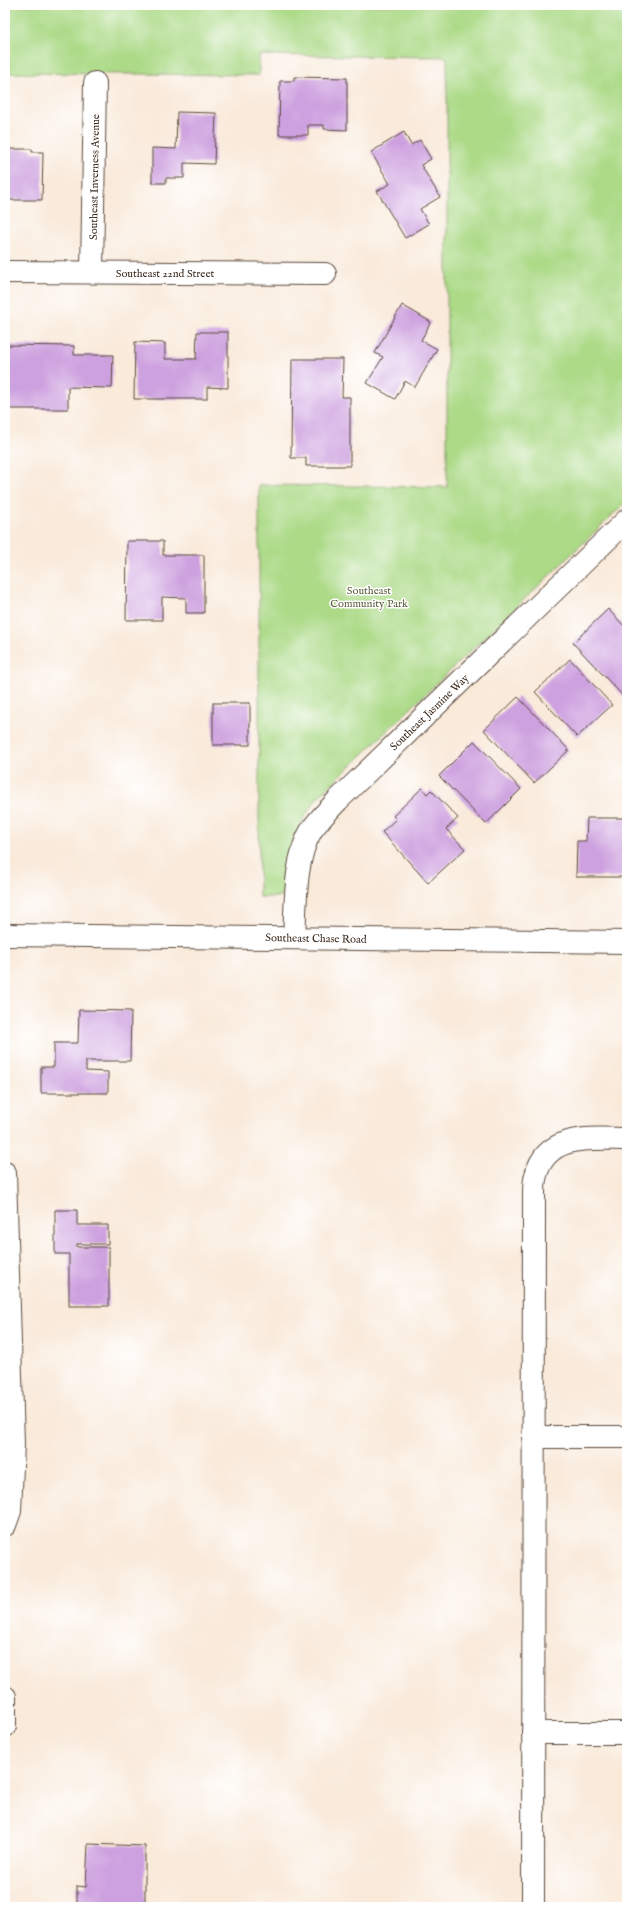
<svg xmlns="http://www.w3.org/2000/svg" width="632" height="1912" font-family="'IM FELL English',serif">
<rect width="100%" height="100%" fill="#fff"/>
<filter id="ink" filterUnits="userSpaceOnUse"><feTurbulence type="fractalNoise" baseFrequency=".025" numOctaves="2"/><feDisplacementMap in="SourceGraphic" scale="8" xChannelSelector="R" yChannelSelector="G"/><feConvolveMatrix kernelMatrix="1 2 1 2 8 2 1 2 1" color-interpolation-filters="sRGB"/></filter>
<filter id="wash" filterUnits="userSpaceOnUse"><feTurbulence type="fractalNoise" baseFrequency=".012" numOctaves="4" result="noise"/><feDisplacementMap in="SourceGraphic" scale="16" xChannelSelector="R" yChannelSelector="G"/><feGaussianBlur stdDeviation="0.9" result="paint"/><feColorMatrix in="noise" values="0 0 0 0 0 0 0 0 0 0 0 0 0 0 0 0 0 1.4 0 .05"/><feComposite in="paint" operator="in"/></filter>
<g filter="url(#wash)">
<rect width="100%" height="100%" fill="#f9eada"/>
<!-- green -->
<path fill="#acda87" stroke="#748252" d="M 5,5 L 627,5 L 627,501 L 316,799 L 295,833 L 288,861 L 283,897 L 259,897 L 259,485 L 447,487 L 447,57 L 259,55 L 259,75 L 5,73 Z"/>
<g id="blocks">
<!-- building -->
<g fill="#cda1df">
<path d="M 294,77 L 347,78 L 347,130 L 324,129 L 324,125 L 308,125 L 308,135 L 279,135 L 280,81 L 294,81 Z"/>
<path d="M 177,112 L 216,113 L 214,164 L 184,163 L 184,178 L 166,178 L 166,183 L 152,183 L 152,148 L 176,149 Z"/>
<path d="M 404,132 L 411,145 L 420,140 L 431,159 L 421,165 L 440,197 L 420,209 L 429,224 L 405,238 L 377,191 L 390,184 L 371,152 Z"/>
<path d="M 10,149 L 32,149 L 32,152 L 43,152 L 42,200 L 7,200 L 7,206 L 5,206 L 5,152 L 10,152 Z"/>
<path d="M 402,305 L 431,322 L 421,340 L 437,349 L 415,387 L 405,381 L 395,399 L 367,383 L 383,357 L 375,353 Z"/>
<path d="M 197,332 L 228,332 L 228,388 L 207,387 L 207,399 L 134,399 L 135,342 L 165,343 L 165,359 L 196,359 Z"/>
<path d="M 5,345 L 74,346 L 74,355 L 113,355 L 112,388 L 68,387 L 68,409 L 5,409 Z"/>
<path d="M 292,359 L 343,359 L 342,397 L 350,397 L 350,466 L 306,466 L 306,458 L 291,458 Z"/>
<path d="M 127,541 L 163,541 L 163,555 L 204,555 L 204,613 L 186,613 L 186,598 L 162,597 L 162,620 L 126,620 Z"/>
<path d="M 608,609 L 627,629 L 627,694 L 624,697 L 573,643 Z"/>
<path d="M 570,659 L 612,705 L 577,737 L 535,692 Z"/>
<path d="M 518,697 L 569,750 L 534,783 L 484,730 Z"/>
<rect x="213" y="703" width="37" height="42"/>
<path d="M 474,741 L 521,789 L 486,824 L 439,776 Z"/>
<path d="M 422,788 L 427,794 L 431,790 L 458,818 L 446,829 L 465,849 L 428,883 L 382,832 L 396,819 L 393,816 Z"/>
<path d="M 587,818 L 627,818 L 627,877 L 576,877 L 577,841 L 586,841 Z"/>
<path d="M 79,1010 L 131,1011 L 130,1061 L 86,1061 L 86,1071 L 108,1072 L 108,1093 L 41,1093 L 41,1067 L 54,1067 L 54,1043 L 78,1043 Z"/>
<path d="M 55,1210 L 77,1210 L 77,1225 L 108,1225 L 108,1244 L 77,1244 L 77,1247 L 109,1247 L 109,1306 L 69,1306 L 69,1254 L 55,1254 Z"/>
<path d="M 88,1844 L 145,1846 L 145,1907 L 77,1907 L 77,1886 L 86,1887 Z"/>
</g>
</g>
</g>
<g filter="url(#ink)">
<use href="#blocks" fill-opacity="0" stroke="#58473a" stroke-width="1"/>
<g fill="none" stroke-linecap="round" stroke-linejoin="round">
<!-- minor casing -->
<g stroke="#58473a" stroke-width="24">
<g id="minor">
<path d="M 5,272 L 325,274"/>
<path d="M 92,272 L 95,83"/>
<path d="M 5,935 L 627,942"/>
<path d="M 294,938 C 296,906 294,859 311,831 C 318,820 329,810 338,800 L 627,520"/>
<path d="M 5,1173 L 13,1444 L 10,1511 L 5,1525"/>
<path d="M 533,1437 L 627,1437"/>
<path d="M 5,1697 L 5,1726"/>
<path d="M 533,1733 L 627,1733"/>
<path d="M 533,1907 L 534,1194 C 534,1188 534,1181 536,1175 C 547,1132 593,1139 627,1139"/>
</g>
</g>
<!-- minor -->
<use href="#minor" stroke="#fff" stroke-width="22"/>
</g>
</g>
<g text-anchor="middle" stroke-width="3" stroke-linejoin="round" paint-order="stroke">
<!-- street labels -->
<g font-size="11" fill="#3b2a1e" stroke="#fff">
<text transform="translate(94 177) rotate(-89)" y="4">Southeast Inverness Avenue</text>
<text x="165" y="277">Southeast 22nd Street</text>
<text transform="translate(429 712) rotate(-44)" y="4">Southeast Jasmine Way</text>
<text transform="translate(316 938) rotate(1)" y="4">Southeast Chase Road</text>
</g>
<!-- park labels -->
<g font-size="11" fill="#5d5f3e" stroke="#fff">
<text x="369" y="594">Southeast<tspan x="369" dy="13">Community Park</tspan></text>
</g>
</g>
<!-- margin -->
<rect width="632" height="1912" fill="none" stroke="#fff" stroke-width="20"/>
</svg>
